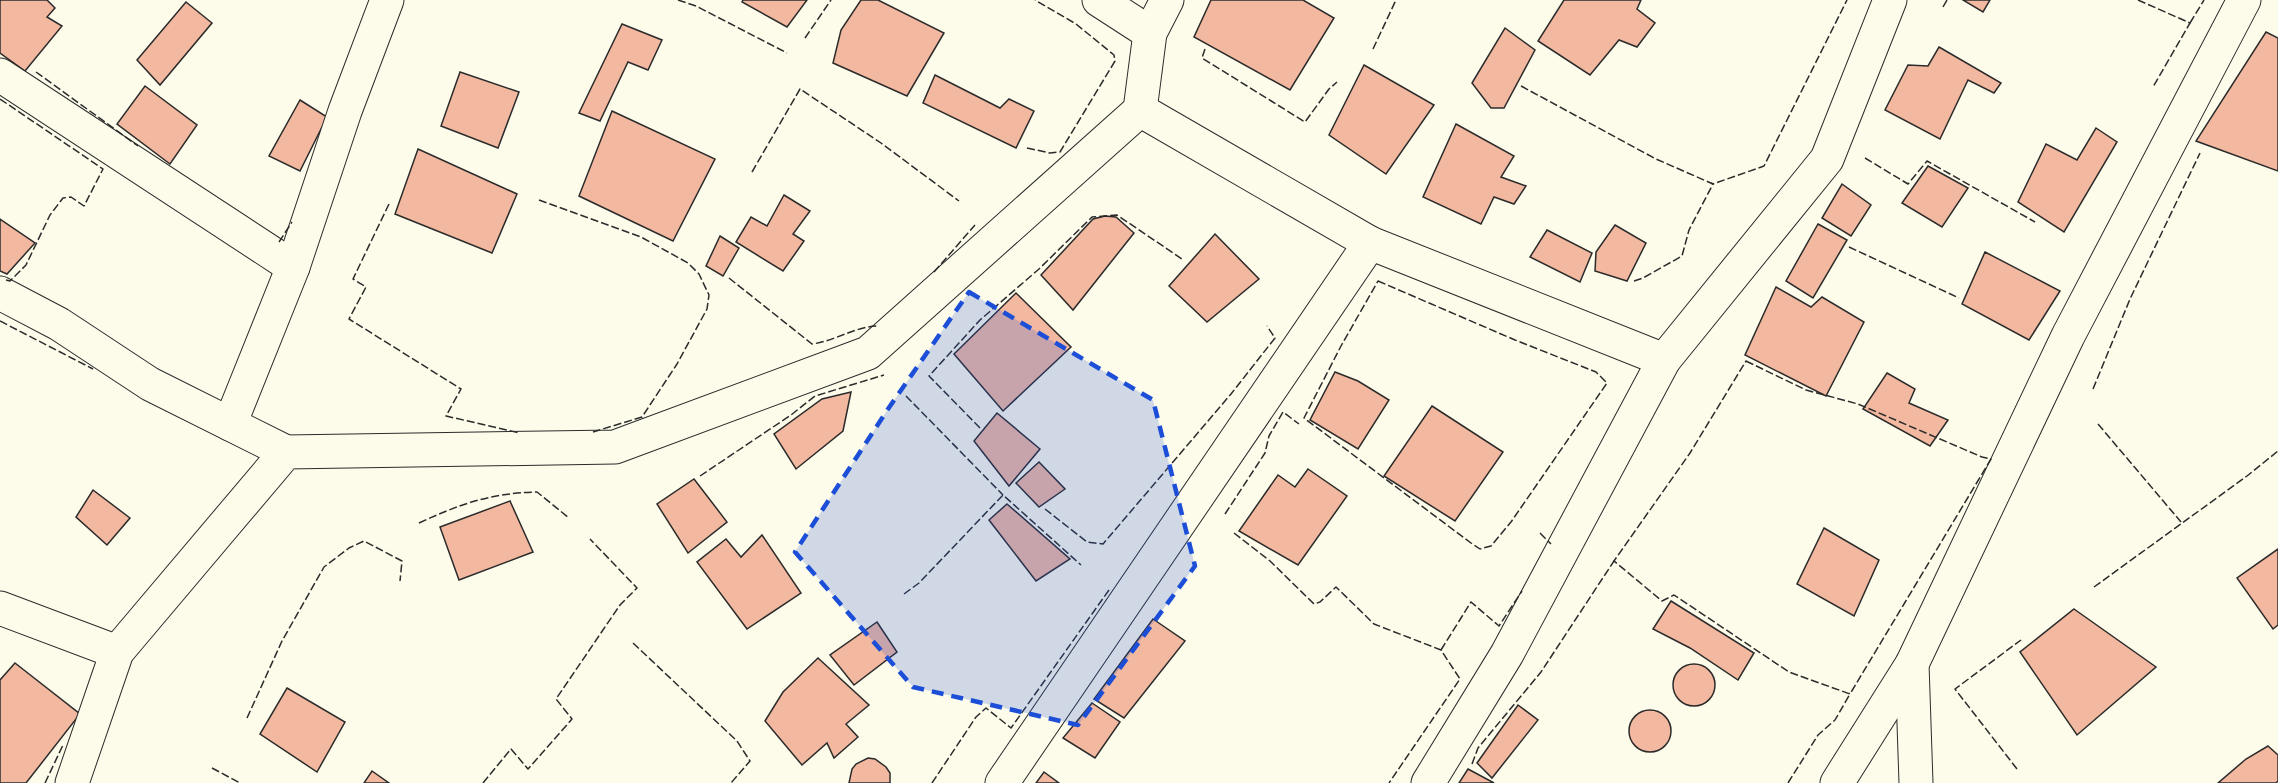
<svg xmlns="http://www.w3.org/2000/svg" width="2278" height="783" font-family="'Open Sans',sans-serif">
<rect width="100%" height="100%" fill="#fdfbea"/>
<!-- building -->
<g fill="#f2b8a0" stroke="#2b2b2b" stroke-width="1.5">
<path d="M 0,0 L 47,0 L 55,8 L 47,17 L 62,26 L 25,71 L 0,53 Z"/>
<path d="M 743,0 L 807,0 L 787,27 L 742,2 Z"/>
<path d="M 861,0 L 878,0 L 944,33 L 907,96 L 833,63 L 841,30 Z"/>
<path d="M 1211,0 L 1303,0 L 1334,18 L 1290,90 L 1194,37 Z"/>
<path d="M 1564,0 L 1641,0 L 1637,9 L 1655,23 L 1637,47 L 1619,40 L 1590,75 L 1538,41 Z"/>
<path d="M 1963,0 L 1990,0 L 1983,12 Z"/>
<path d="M 186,2 L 212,23 L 160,85 L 137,60 Z"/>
<path d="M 622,24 L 662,40 L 648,70 L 628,62 L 600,121 L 579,113 Z"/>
<path d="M 1505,28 L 1535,50 L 1504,108 L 1491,108 L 1472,83 Z"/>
<path d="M 2266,32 L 2278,38 L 2278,171 L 2196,141 Z"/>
<path d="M 1939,47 L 2001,83 L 1994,93 L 1968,80 L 1940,139 L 1885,110 L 1908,65 L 1928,66 Z"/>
<path d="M 1364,65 L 1434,105 L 1386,174 L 1329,135 Z"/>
<path d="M 460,72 L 519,92 L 498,148 L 441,126 Z"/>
<path d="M 935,75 L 1000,108 L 1009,99 L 1034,111 L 1016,148 L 923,103 Z"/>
<path d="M 145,86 L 197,125 L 170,164 L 117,124 Z"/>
<path d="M 300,100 L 327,117 L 300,171 L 269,156 Z"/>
<path d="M 612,111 L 715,159 L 673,241 L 579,196 Z"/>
<path d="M 1456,124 L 1514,156 L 1501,177 L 1526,186 L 1514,204 L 1494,197 L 1481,224 L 1423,197 Z"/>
<path d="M 2096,128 L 2117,142 L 2064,232 L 2018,202 L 2046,144 L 2077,160 Z"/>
<path d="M 418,149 L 517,194 L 492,253 L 395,214 Z"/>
<path d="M 1928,166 L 1968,188 L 1942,227 L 1902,203 Z"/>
<path d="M 1842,184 L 1871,205 L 1851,236 L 1822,218 Z"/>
<path d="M 784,195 L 810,211 L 793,234 L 804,241 L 783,271 L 736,242 L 751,217 L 767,226 Z"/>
<path d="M 1105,216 L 1116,217 L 1134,233 L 1073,310 L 1041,275 L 1093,219 Z"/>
<path d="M 0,219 L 35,243 L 7,274 L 0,271 Z"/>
<path d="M 1818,224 L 1847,240 L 1813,298 L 1786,281 Z"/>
<path d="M 1615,225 L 1646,243 L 1627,281 L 1595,271 L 1596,252 Z"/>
<path d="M 1547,230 L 1592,253 L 1580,282 L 1530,257 Z"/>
<path d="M 1215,234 L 1259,279 L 1207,322 L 1169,286 Z"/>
<path d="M 720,236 L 739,248 L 723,276 L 706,266 Z"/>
<path d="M 1985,252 L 2060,291 L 2029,340 L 1962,304 Z"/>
<path d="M 1776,287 L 1811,307 L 1822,297 L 1864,322 L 1826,396 L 1745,355 Z"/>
<path d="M 1016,293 L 1071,347 L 1003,411 L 954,354 Z"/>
<path d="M 1335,372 L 1358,381 L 1389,400 L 1358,449 L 1310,420 Z"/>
<path d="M 1887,373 L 1915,389 L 1909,403 L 1948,420 L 1930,446 L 1863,409 Z"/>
<path d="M 851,392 L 843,431 L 796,469 L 774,434 L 822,399 Z"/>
<path d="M 1432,406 L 1503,452 L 1455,521 L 1384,476 Z"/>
<path d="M 997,413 L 1040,449 L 1009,486 L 974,441 Z"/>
<path d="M 1039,462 L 1065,489 L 1039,507 L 1016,483 Z"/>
<path d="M 1308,469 L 1347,496 L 1298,565 L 1239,531 L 1278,475 L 1295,487 Z"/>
<path d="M 694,479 L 727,522 L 688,553 L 657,504 Z"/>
<path d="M 93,490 L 130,518 L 107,545 L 76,517 Z"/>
<path d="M 510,501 L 533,552 L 459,580 L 440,527 Z"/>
<path d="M 1007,504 L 1070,559 L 1036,581 L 989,520 Z"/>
<path d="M 1824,528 L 1879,560 L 1854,616 L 1797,584 Z"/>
<path d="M 762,535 L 801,593 L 747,629 L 697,562 L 726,539 L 741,557 Z"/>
<path d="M 2278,549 L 2278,625 L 2273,629 L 2237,578 Z"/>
<path d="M 1671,601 L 1754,653 L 1738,680 L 1690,648 L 1653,629 Z"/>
<path d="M 2074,609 L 2156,667 L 2077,735 L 2020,652 Z"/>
<path d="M 1153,619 L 1185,641 L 1124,718 L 1094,699 Z"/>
<path d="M 877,622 L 897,652 L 854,685 L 830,655 Z"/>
<path d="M 818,658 L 869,705 L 846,724 L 858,737 L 834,758 L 827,743 L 802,765 L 765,721 L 783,692 Z"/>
<path d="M 15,663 L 80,714 L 26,783 L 0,783 L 0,680 Z"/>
<circle cx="1694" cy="685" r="21"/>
<path d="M 287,688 L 345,722 L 317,772 L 260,734 Z"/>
<path d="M 1092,703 L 1120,722 L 1095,758 L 1063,738 Z"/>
<path d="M 1518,705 L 1538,720 L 1492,778 L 1477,763 Z"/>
<circle cx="1650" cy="731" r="21"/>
<path d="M 2268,746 L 2278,755 L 2278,781 L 2276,783 L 2218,783 L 2246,759 Z"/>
<path d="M 868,758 L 875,759 L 886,767 L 890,773 L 890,783 L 849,783 L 852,769 L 856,764 Z"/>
<path d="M 1468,769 L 1494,783 L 1459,783 Z"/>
<path d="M 372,771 L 389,783 L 364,783 Z"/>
<path d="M 1044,772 L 1059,783 L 1036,783 Z"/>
</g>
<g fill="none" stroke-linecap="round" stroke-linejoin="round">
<!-- minor casing -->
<g stroke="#2b2b2b" stroke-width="35">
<g id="minor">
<path d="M 1099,0 L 1150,33"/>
<path d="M 0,75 L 293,267"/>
<path d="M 1140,110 L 1150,33 L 1167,0"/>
<path d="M 0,293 L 59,324 L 150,384 L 286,452"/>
<path d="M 230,424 L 293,267 L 345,111 L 387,0"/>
<path d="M 0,608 L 117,652"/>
<path d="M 1912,664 L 1916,783"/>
<path d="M 72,783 L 117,652 L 286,452 L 615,447 L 868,353 L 1140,110 L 1370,243 L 1664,360"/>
<path d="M 1002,783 L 1370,243"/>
<path d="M 1428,783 L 1507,654 L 1664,360 L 1827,159 L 1890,0"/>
<path d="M 1837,783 L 1912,664 L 2068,336 L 2244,0"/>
</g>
</g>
<!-- minor -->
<use href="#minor" stroke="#fdfbea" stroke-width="33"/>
<!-- fence -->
<g stroke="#2b2b2b" stroke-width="1.5" stroke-dasharray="8 3" stroke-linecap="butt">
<path d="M 678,0 L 696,6 L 787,53"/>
<path d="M 2138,0 L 2190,23 L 2153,87"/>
<path d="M 1943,7 L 1947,0"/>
<path d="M 2190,23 L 2204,0"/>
<path d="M 805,38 L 831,0"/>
<path d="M 1205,49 L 1202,58 L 1305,122 L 1329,89 L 1337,82"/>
<path d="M 1373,49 L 1396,0"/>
<path d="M 36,72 L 138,146"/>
<path d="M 1521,86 L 1656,159 L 1713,184 L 1764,166 L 1847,0"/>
<path d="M 0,99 L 103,169 L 84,206 L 71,197 L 63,198 L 50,215 L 26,265 L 10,281 L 6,280"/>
<path d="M 1027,148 L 1050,153 L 1060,152 L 1115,61 L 1114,55 L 1076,24 L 1035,0"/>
<path d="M 1865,158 L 1908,184 L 1927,161 L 2035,222"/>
<path d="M 752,172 L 800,89 L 881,143 L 959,201"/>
<path d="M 539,200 L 641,237 L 688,263 L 699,274 L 709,295 L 707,309 L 677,364 L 642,417 L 593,432"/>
<path d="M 389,204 L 353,279 L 366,287 L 349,319 L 461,389 L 446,416 L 520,433"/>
<path d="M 279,242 L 292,222"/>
<path d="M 1849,247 L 1959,298"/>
<path d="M 934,272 L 975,225"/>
<path d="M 729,278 L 812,344 C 835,341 854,327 877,326"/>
<path d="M 1378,281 L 1515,340 L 1596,372 L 1607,383 L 1511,522 L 1491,546 L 1480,549 L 1471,543 L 1304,418 L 1341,346 Z"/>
<path d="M 1634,281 L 1643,278 L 1682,256 L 1689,230 L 1713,184 L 1711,183"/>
<path d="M 0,321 L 93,369"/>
<path d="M 1746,361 L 1806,390 L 1858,404 L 1982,457 L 1991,459 L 1850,694 L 1789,672 L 1674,595 L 1662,601 L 1614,561 L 1690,453 Z"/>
<path d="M 2093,389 L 2130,299 L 2200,153"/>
<path d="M 906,396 L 1003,495"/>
<path d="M 2098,424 L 2181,522"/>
<path d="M 980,428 L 929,376 L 980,320 L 1039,269 L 1092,217 L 1117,215 L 1182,259"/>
<path d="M 700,476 L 791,415 L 815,396 L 884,375"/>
<path d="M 1045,509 L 1087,542 L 1103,544 L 1231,394 L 1275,338 L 1267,326"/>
<path d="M 1225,514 L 1265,453 L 1269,436 L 1283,412 L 1299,424"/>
<path d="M 419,523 C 460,504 491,493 537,492 L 569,518"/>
<path d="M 1234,533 L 1270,561 L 1314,604 L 1320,602 L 1336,587 L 1374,624 L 1441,650 L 1460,679 L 1389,783"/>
<path d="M 1540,533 L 1551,544"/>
<path d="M 2094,587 L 2247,476 L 2278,451"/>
<path d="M 904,594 L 919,583 L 1003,495 L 1081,565"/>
<path d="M 633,643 L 737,741 L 750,761 L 731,783"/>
<path d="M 1441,650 L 1471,602 L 1499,626 L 1522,591"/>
<path d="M 247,718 L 282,641 L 324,567 L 349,548 L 364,541 L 402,561 L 400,581"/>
<path d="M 1472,764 L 1478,748 L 1541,672 L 1614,561 L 1615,563"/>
<path d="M 212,768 L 240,783"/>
<path d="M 2017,769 L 1955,689 L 2021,640"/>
<path d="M 45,783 L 63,745"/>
<path d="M 483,783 L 511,749 L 528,769 L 572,719 L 556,699 L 620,605 L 637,588 L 590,539"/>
<path d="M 932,783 L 976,717 L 986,708 L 1011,728 L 1109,590"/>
<path d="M 1788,783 L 1818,735 L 1835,720 L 1850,694 L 1849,693"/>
</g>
</g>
<!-- marked area -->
<path fill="#1d4ed8" fill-opacity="0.2" stroke="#1d4ed8" stroke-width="4.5" stroke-dasharray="12 8" stroke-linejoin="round" d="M 969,292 L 1153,400 L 1195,566 L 1078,725 L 913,687 L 795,552 L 888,409 Z"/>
</svg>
